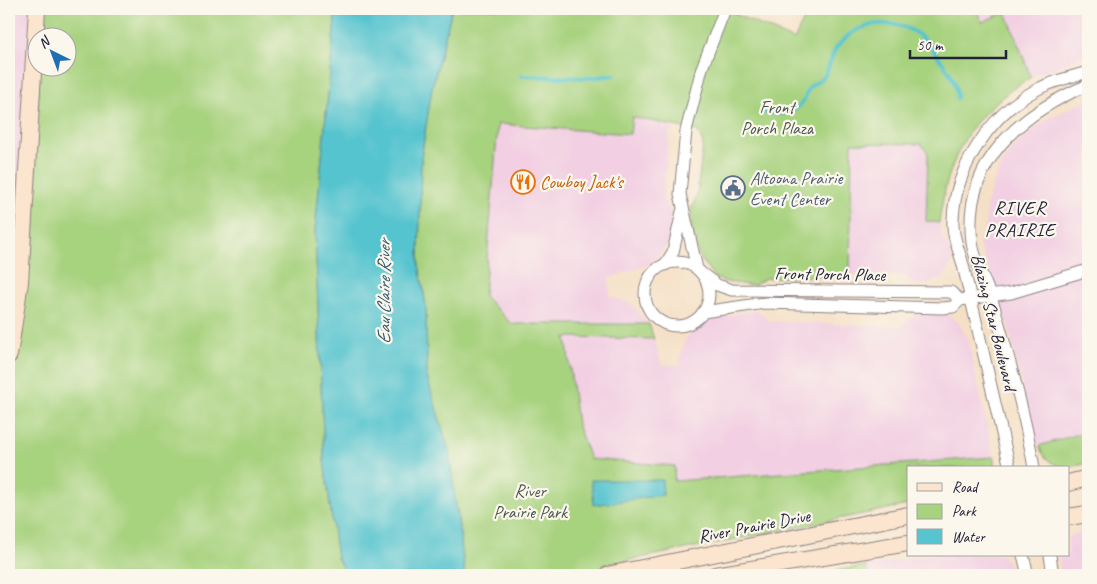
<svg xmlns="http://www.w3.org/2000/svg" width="1097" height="584" font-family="Caveat,sans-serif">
<rect width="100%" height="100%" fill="#fbf7ec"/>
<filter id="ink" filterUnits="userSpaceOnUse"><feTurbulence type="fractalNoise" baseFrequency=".02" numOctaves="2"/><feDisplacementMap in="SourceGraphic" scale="10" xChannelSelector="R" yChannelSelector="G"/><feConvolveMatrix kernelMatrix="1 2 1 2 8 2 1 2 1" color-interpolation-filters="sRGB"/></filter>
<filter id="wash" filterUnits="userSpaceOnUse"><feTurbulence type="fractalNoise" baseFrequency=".0096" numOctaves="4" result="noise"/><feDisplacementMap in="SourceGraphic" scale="20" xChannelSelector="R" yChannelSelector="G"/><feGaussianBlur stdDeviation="1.12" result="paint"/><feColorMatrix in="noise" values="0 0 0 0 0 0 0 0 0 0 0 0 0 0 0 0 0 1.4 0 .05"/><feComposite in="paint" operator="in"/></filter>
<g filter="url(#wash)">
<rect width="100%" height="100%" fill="#f5e0c6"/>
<!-- built -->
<g fill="#f2cfe2">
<path d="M 9,9 L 31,9 L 14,272 L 9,307 Z"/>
<path d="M 976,9 L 1088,9 L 1088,54 L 1031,77 L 1006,13 L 982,22 Z"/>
<path d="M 1088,100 L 1088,431 L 1039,446 L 1034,436 L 1008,325 L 979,244 L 985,231 L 986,208 L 990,193 L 997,173 L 1013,147 L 1033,129 L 1049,118 Z"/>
<path d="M 631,117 L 676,127 L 669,133 L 663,198 L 671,214 L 671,233 L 666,247 L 652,263 L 609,278 L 610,297 L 630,303 L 649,324 L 512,324 L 484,296 L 497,124 L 629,134 Z"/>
<path d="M 852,142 L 921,144 L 928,153 L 926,221 L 939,223 L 941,236 L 952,253 L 953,263 L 942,279 L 923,285 L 915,285 L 903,275 L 850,275 Z"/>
<path d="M 757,310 L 769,321 L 901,327 L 916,314 L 946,314 L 951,317 L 959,323 L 968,340 L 994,457 L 674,481 L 674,466 L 589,459 L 577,424 L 566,337 L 654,339 L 662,365 L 680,365 L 681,352 L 685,340 L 697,326 L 719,317 Z"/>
<path d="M 1088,528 L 1088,575 L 1061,575 L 1059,557 L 1059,555 L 1068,555 L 1068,538 Z"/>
<path d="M 929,555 L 1001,555 L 1009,564 L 1014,575 L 868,575 L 866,566 Z"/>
</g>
<!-- green -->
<g fill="#a7d27e" stroke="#647a5c">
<path d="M 44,9 L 336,9 L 315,231 L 324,460 L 337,558 L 347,575 L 9,575 L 9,388 L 17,346 L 40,68 L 68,68 L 68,38 L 42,37 Z"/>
<path d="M 452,9 L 724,9 L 794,40 L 809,9 L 976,9 L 982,22 L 1006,12 L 1031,77 C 971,113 948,154 939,223 L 926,221 L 928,153 L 921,144 L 852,143 L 850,275 L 766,278 L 754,285 L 747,285 L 722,281 L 714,277 L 699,256 L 691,226 L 691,210 L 697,194 L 703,144 L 698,131 L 632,117 L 630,134 L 498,124 L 484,296 L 512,324 L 649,324 L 654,339 L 566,337 L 577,424 L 590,459 L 675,466 L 674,481 L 994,457 L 994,468 L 908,468 L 908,505 L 605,565 L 615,575 L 465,575 L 457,509 L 427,377 L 426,306 L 419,264 L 421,158 L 432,88 Z"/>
<path d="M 1088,431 L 1088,463 C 1067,469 1049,470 1039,446 Z"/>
<path d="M 866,566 L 868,575 L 806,575 Z"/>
</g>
<!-- water -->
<g fill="#57c4cf" stroke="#3c7385">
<path d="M 336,9 L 452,9 L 432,88 L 421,158 L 419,264 L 426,306 L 427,377 L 449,451 L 465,575 L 347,575 L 337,558 L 324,460 L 315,231 Z"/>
<path d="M 591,480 L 662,480 L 663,495 L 594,505 Z"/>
</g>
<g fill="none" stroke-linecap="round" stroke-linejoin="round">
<!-- stream -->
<g stroke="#57c4cf" stroke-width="4">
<path d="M 521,76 L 589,78 L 615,75"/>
<path d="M 763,112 C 779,115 794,116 804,100 C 806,96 807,90 810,87 C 815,82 821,81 825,75 C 830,66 831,55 837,47 C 861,15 910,17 932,48 C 943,64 957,78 957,98"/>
</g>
</g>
</g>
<g filter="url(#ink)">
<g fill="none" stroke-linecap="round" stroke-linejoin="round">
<!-- street casing -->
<g stroke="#8c8180" stroke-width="13">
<g id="street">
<circle cx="677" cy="294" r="32"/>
<path d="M 665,265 L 673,252 L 682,212"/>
<path d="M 697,269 L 680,194 L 686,131 L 702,68 L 725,9"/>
<path d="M 701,273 L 717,285 L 732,290 L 951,292 L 960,300"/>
<path d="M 703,312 L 765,303 L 942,308 L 953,307 L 960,300 L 1011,293 L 1088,270"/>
<path d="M 1010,468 L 963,265 C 959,250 952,236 953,221 C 954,168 991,113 1038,89 C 1053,81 1071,77 1088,72"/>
<path d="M 1034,468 C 1025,414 1010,362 995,310 C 989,287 975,265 972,242 C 962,162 1021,113 1088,85"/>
<path d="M 1023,555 L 1028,575"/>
<path d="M 1050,555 L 1053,575"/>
</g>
</g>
<!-- secondary casing -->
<g stroke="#8c8180" stroke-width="18">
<g id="secondary">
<path d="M 9,355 L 20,282 L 37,9"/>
<path d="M 1068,483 L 1088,478"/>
<path d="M 1068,517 L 1088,514"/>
<path d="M 607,575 L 908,515"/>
<path d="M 715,575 L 908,543"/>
</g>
</g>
<!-- street -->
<use href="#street" stroke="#fff" stroke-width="11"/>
<!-- secondary -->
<use href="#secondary" stroke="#fce5cf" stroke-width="16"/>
</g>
</g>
<!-- icons -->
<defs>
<g id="restaurant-ring" transform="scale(1.25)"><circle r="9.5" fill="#fbf7ec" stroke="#e8710a" stroke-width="1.5"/><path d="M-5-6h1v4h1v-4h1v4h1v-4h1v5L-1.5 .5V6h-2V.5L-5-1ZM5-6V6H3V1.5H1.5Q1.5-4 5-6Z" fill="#e8710a"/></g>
<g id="civic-ring" transform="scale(1.25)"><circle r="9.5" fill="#fbf7ec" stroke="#5c6f8a" stroke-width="1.5"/><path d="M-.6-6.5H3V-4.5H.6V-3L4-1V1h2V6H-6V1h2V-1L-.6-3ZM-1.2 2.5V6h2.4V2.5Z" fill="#5c6f8a"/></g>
</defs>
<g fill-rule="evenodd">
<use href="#restaurant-ring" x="523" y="182"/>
<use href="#civic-ring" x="733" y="188"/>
</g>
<g text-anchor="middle" stroke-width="4.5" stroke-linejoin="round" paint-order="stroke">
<!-- park labels -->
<g font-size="18" fill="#4a574f" stroke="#fbf7ec">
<text x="777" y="113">Front<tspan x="777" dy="21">Porch Plaza</tspan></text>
<text x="530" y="497">River<tspan x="530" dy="21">Prairie Park</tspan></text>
</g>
<!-- service labels -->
<g font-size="18" fill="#4e5e75" stroke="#fbf7ec" text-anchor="start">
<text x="750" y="184">Altoona Prairie<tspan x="750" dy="21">Event Center</tspan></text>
</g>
<!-- food labels -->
<g font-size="18" fill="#c56008" stroke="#fbf7ec" text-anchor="start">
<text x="540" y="188">Cowboy Jack's</text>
</g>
<!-- street labels -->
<g font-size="18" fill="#22223b" stroke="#fbf7ec">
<text transform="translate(830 274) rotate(1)" y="6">Front Porch Place</text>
<text transform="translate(994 322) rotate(76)" y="6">Blazing Star Boulevard</text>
<text transform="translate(754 526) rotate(-11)" y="6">River Prairie Drive</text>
</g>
<!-- neighbourhood labels -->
<g font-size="19" letter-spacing="1" fill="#22223b" stroke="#fbf7ec">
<text x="1020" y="214">RIVER<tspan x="1020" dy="22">PRAIRIE</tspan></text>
</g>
<!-- water labels -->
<g font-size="19" font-style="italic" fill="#355b6f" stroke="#fbf7ec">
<text transform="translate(383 292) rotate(-90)" y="7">Eau Claire River</text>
</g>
</g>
<!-- margin -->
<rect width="1097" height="584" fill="none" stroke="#fbf7ec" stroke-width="30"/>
<!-- legend -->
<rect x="907" y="466" width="162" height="90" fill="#fbf7ec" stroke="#a4a2a5"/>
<rect x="917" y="483" width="25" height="8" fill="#fce5cf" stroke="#a4a2a5"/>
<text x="952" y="492" font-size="15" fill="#22223b">Road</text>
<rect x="917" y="504" width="25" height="15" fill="#a7d27e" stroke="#a4a2a5"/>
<text x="952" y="516" font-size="15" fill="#22223b">Park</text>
<rect x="917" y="529" width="25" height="15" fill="#57c4cf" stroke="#a4a2a5"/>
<text x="952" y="542" font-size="15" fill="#22223b">Water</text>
<!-- north arrow -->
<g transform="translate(52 52) rotate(318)"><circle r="24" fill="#fbf7ec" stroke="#a4a2a5"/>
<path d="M0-4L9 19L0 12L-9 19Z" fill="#1f6fb2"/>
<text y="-8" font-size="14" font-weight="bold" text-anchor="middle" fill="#22223b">N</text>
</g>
<!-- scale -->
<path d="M910 50v8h96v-8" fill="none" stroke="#22223b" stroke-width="2.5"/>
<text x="917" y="50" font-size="15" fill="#22223b" stroke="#fbf7ec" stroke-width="4" paint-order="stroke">50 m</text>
</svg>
